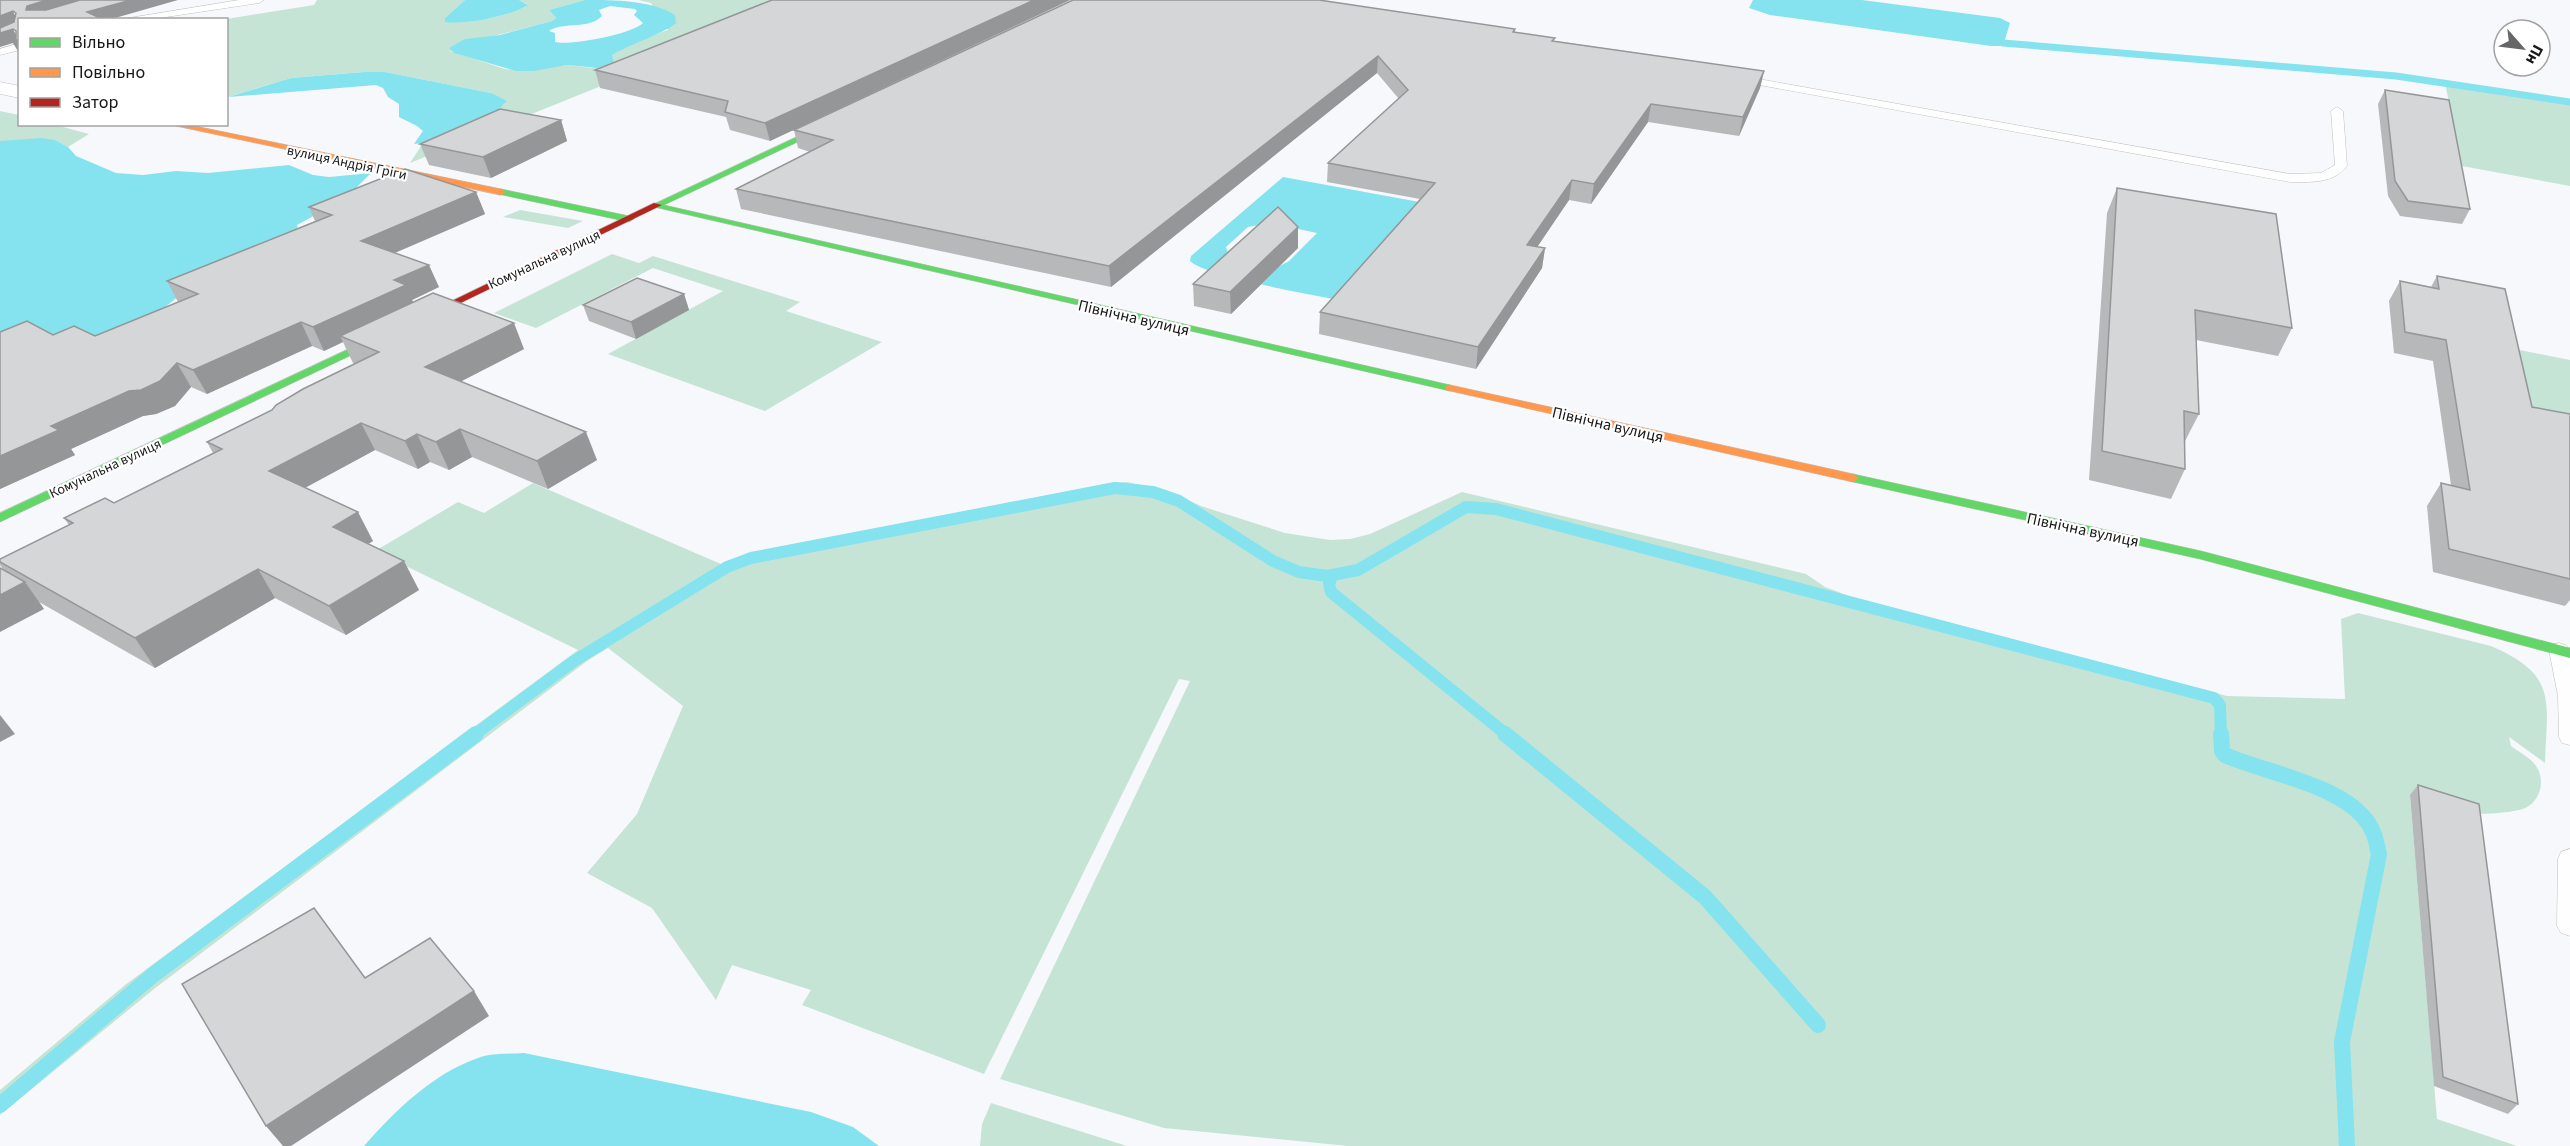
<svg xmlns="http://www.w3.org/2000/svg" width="2570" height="1146" font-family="'Source Sans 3',sans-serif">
<rect width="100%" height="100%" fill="#f7f8fb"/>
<!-- green -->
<g fill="#c5e4d6">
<path d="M 317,0 L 465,0 L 445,18 C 470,24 502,18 525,7 L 527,4 L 519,0 L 585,0 L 549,10 L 556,18 L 552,21 L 494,36 L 450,51 L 505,69 L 525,71 L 567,65 L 593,68 L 612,58 L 612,54 L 634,42 L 668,30 L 651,3 L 638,0 L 815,0 L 410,163 L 423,143 L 505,104 L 491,93 L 385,72 L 364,72 L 291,78 L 227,97 L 226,20 L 220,20 L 314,5 Z"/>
<path d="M 2445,83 L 2499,94 L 2570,103 L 2570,186 L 2462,166 Z"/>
<path d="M 0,111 L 19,115 L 20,124 L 56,125 L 89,134 L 68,147 L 55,140 L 0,141 Z"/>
<path d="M 520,210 L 583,221 L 568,228 L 503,217 Z"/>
<path d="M 612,254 L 639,263 L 653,256 L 800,302 L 786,311 L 882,342 L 765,411 L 608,354 L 723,291 L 653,268 L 536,328 L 494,313 Z"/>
<path d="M 2500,346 L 2570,360 L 2570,437 L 2517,426 Z"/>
<path d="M 1127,482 L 1166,490 L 1201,506 L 1285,533 L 1330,540 L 1350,539 L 1370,534 L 1462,492 L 1806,574 L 1825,587 L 1852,597 L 2227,696 L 2345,699 L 2341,619 L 2358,613 L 2491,646 C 2558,675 2547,700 2545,763 L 2509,737 L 2511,746 C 2519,752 2531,758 2536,766 C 2547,782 2539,806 2519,810 C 2506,813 2486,814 2473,814 C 2455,812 2428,801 2410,795 L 2437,1119 L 2517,1146 L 1348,1146 L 1164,1128 L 1000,1079 L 1190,681 L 1179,679 L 984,1074 L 802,1005 L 811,990 L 732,965 L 716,1000 L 652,908 L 587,873 L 637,814 L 683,706 L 608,648 L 587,661 L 154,989 L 0,1115 L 0,1090 L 125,985 L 578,650 L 375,551 L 458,502 L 484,513 L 533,483 L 721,564 L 751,553 L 1111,483 Z"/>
<path d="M 991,1103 L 1127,1146 L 980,1146 L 982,1124 Z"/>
</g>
<!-- water -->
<g fill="#84e3ee" fill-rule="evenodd">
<path d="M 465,0 L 519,0 L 528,5 C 512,16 464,25 445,22 L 445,18 Z"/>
<path d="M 585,0 C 616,0 650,0 675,15 L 676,23 C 669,31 626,46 612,55 L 614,63 L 598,68 L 567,65 L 534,71 L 516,71 L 454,53 L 449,48 L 465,39 L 500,35 L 552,21 L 556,18 L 549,10 ZM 610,6 L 635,9 L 637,11 L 634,15 L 643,23 C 633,34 570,46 555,42 L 555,33 L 549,31 C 564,21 589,30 602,16 L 599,10 Z"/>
<path d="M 1753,0 L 1862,0 L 2000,18 L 2010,23 L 2003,46 L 1991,46 L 1770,15 L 1749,8 Z"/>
<path d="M 364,72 L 385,72 L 491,93 L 507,101 L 499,109 L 423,143 L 414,144 L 423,131 L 417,126 L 399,117 L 399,104 L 388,97 L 383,88 L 376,85 L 228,97 L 291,78 Z"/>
<path d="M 41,138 L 55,140 L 68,147 L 76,156 L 116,173 L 143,175 L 176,171 L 208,173 L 289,165 L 313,175 L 329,177 L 371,173 L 346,198 L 297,225 L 299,233 L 180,295 L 164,308 L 171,334 L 0,339 L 0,141 Z"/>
<path d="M 1283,177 L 1425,203 L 1340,300 C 1313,295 1204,276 1190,261 L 1191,256 ZM 1270,223 L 1317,233 L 1289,261 L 1276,268 L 1229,256 L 1226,247 L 1248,227 Z"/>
<path d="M 524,1053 L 811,1112 L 853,1127 L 879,1146 L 364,1146 C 395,1111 432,1074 478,1058 C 491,1053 510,1054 524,1053 Z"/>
</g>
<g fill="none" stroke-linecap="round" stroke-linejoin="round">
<!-- stream-far2 -->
<path stroke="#84e3ee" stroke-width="7" d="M 2003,43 L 2396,76 L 2570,102"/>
<!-- stream-far1 -->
<g stroke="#84e3ee" stroke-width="12">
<path d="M 1332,576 L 1329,584 L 1331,592 L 1507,735"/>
<path d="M 474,735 L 574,661 L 727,567 L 751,558 L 1115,488 L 1153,492 L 1179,501 L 1273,561 L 1299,572 L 1327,576 L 1358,570 L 1466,507 L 1496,509 L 2214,698 L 2220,705 L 2221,735"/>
</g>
<!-- stream -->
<g stroke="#84e3ee" stroke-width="16">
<path d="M 1505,734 L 1705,897 L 1818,1025"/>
<path d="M 2221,734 L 2222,751 L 2225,755 C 2267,774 2354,786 2373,832 C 2376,838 2377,847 2379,854 L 2342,1042 L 2347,1146"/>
<path d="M 0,1105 L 153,975 L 476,734"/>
</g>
<!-- lane casing -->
<g stroke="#c0c0c2" stroke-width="1">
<g id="lane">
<path d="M 239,0 L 264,0 L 259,3 L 146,20 L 117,20 Z"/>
<path d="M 20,43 L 20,50 L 0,55 L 0,49 Z"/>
<path d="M 1736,75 L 2290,174 L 2321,173 L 2335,165 L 2331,111 L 2337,107 L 2343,111 L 2347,166 C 2333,184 2311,182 2290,182 L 1732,80 L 1730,78 Z"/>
<path d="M 2559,643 L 2566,645 L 2570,653 L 2570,745 L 2562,743 L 2559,737 L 2558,696 L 2549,650 L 2552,645 Z"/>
<path d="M 2570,849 L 2570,936 L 2561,933 L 2557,926 L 2558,859 L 2561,852 Z"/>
</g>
</g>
<!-- street casing -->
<g stroke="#c0c0c2" stroke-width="1">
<path id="street" d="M 0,82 L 20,86 L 20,98 L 0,94 Z"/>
</g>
<!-- fast casing -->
<g stroke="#c0c0c2" stroke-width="1">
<g id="fast">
<path d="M 837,118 L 841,120 L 840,122 L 664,205 L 1450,385 L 1456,388 L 1450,391 L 650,206 Z"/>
<path d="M 501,189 L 629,216 L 634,219 L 629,222 L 498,194 L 498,190 Z"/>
<path d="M 436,308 L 441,311 L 440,313 L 0,522 L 0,513 Z"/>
<path d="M 1853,474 L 2201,551 L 2570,648 L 2570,658 L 2200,559 L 1849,481 L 1847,478 Z"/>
</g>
</g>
<!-- slow casing -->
<g stroke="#c0c0c2" stroke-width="1">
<g id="slow">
<path d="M 167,124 L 185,124 L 501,189 L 506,192 L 501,195 Z"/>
<path d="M 1450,385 L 1853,474 L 1859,478 L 1853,482 L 1446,390 L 1446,386 Z"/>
</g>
</g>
<!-- jam casing -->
<g stroke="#c0c0c2" stroke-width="1">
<path id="jam" d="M 654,203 L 662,205 L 440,313 L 436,314 L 431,311 Z"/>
</g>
<!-- lane -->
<use href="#lane" fill="#fefefe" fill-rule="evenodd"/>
<!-- street -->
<use href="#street" fill="#fefefe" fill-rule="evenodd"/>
<!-- fast -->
<use href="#fast" fill="#63d668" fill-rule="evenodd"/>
<!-- slow -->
<use href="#slow" fill="#ff974d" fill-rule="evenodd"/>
<!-- jam -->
<use href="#jam" fill="#b3261e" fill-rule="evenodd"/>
</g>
<!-- wall -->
<g fill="#b7b8ba">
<path d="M 772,0 L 1070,0 L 770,141 L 730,130 L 726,117 L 600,88 L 595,70 Z"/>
<path d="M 1515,29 L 1515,32 L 1555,41 L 1764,71 L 1760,88 L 1739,136 L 1648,122 L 1591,204 L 1569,200 L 1537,247 L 1545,248 L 1542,268 L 1476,369 L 1319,334 L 1320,312 L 1420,199 L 1327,182 L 1328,163 L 1399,99 L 1377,73 L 1111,287 L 741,209 L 736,189 L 810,152 L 798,148 L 794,130 Z"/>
<path d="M 2385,90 L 2470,209 L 2462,224 L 2400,216 L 2388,196 L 2378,104 Z"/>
<path d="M 561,120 L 567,141 L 491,178 L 429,165 L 420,144 Z"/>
<path d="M 2117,188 L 2292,328 L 2278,356 L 2196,340 L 2199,414 L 2184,443 L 2185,469 L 2171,499 L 2089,480 L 2107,213 Z"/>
<path d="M 476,192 L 485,214 L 395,253 L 439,287 L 412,300 L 413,302 L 524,349 L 460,382 L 597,460 L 548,489 L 472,457 L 449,470 L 430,462 L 418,469 L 375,450 L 305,488 L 373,541 L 368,544 L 419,590 L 346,635 L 275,598 L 155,668 L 39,602 L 44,609 L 3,569 L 0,565 L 0,559 L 69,525 L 64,518 L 114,503 L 213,453 L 207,442 L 272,410 L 355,364 L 353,363 L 343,342 L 324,351 L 312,346 L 207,394 L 191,387 L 175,406 L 156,414 L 143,416 L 71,449 L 75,455 L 0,489 L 53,335 L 95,336 L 178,302 L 167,281 L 315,221 L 309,207 Z"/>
<path d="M 1298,248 L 1231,314 L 1194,306 L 1193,284 Z"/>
<path d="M 2437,276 L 2532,407 L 2570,414 L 2570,600 L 2565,606 L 2433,572 L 2427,506 L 2441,483 L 2451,485 L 2433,361 L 2394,353 L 2389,301 L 2400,281 L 2431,287 Z"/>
<path d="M 684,294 L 689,310 L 636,339 L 589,321 L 583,305 Z"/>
<path d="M 2418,785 L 2518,1104 L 2508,1114 L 2434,1086 L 2410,795 Z"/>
</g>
<!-- shaded-wall -->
<g fill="#959697">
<path d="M 47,0 L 90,0 L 33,18 L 26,10 L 27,6 Z"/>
<path d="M 131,0 L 178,0 L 108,20 L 91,20 L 87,12 Z"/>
<path d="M 1034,0 L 1070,0 L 770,141 L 765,123 Z"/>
<path d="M 13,11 L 19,23 L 0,31 L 0,16 Z"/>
<path d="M 13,29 L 18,39 L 20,39 L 20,52 L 19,53 L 13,43 L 0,47 L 0,33 Z"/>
<path d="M 1378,56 L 1377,73 L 1111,287 L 1109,266 Z"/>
<path d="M 1764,71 L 1760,88 L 1739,136 L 1743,117 Z"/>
<path d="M 1651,104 L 1648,122 L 1591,204 L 1594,184 Z"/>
<path d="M 561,120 L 567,141 L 491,178 L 483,157 Z"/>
<path d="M 1572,180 L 1569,200 L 1525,265 L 1527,245 Z"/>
<path d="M 476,192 L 485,214 L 371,263 L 361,241 Z"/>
<path d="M 1298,227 L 1298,248 L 1231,314 L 1230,292 Z"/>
<path d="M 1545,248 L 1542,268 L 1476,369 L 1478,347 Z"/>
<path d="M 429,265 L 439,287 L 412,300 L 416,308 L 340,336 L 343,342 L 324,351 L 313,327 L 394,280 Z"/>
<path d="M 684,294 L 689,310 L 636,339 L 631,322 Z"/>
<path d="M 301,322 L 312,346 L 207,394 L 193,370 Z"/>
<path d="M 514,323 L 524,349 L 436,394 L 425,367 Z"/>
<path d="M 177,363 L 191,387 L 175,406 L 156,414 L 143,416 L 71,449 L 75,455 L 0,489 L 0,456 L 51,426 Z"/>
<path d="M 361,423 L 375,450 L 284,499 L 269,471 Z"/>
<path d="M 460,429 L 472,457 L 449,470 L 436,442 Z"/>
<path d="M 586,432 L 597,460 L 548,489 L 537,461 Z"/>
<path d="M 417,434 L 430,462 L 418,469 L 405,441 Z"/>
<path d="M 358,512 L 373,541 L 348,556 L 333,527 Z"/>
<path d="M 404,561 L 419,590 L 346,635 L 329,606 Z"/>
<path d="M 258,569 L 275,598 L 155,668 L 135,638 Z"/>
<path d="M 25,582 L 44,609 L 0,632 L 0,595 Z"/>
<path d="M 0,715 L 15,734 L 0,742 Z"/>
<path d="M 474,991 L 489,1016 L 291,1146 L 283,1146 L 266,1126 Z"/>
</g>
<!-- building -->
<g fill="#d5d6d8" stroke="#959697" stroke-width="1.5">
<path d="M 0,0 L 47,0 L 27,6 L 26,10 L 46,10 L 80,0 L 131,0 L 87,12 L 102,19 L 101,20 L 20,20 L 20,39 L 12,41 L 16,38 L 16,31 L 13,29 L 0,33 L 0,28 L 14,22 L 16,13 L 13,11 L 0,16 Z"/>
<path d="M 772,0 L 1034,0 L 765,123 L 725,112 L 728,101 L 595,70 Z"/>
<path d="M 1073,0 L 1319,0 L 1515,29 L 1513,32 L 1555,38 L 1552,41 L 1764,71 L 1743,117 L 1651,104 L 1594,184 L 1572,180 L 1527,245 L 1545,248 L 1478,347 L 1320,312 L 1435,183 L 1328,163 L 1408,90 L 1378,56 L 1109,266 L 736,189 L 833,140 L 794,130 Z"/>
<path d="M 2385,90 L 2449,100 L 2470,209 L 2408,201 L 2395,181 Z"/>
<path d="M 500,109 L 561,120 L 483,157 L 420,144 Z"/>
<path d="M 405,169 L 476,192 L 361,241 L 429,265 L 394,280 L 406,285 L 313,327 L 301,322 L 193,370 L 177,363 L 160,381 L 141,390 L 129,391 L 51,426 L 59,430 L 0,456 L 0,332 L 27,321 L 53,335 L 74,326 L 95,336 L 198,294 L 167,281 L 332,215 L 309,207 Z"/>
<path d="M 2117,188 L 2276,214 L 2292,328 L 2195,310 L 2199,414 L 2184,411 L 2185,469 L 2102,451 Z"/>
<path d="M 1278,207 L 1298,227 L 1230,292 L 1193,284 Z"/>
<path d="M 2437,276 L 2505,289 L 2532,407 L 2570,414 L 2570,579 L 2449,549 L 2441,483 L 2470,490 L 2446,340 L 2405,332 L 2400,281 L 2439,289 Z"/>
<path d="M 637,278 L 684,294 L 631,322 L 583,305 Z"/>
<path d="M 433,293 L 514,323 L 425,367 L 586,432 L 537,461 L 460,429 L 436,442 L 417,434 L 405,441 L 361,423 L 269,471 L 358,512 L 333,527 L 404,561 L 329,606 L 258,569 L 135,638 L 0,562 L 0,559 L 73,523 L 64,518 L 105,498 L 114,503 L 222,449 L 207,442 L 272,410 L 276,405 L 303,389 L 379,352 L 340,336 Z"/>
<path d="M 0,568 L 25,582 L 0,595 Z"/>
<path d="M 2418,785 L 2479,804 L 2518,1104 L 2443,1077 Z"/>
<path d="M 314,908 L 365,978 L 430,938 L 474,991 L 266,1126 L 182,984 Z"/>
</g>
<g text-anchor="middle" stroke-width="4.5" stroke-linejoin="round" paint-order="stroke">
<!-- far-street labels -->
<g font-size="14" fill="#18181a" stroke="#fff">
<text transform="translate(347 162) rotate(12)" y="5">вулиця Андрія Гріги</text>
<text transform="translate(544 259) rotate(-25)" y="5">Комунальна вулиця</text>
<text transform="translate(105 468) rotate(-25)" y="5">Комунальна вулиця</text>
</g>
<!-- street labels -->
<g font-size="16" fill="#18181a" stroke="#fff">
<text transform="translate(1134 317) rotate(13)" y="6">Північна вулиця</text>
<text transform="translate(1608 424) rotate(13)" y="6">Північна вулиця</text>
<text transform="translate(2083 529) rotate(12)" y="6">Північна вулиця</text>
</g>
</g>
<!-- legend -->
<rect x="18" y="18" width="210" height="108" fill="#ffffff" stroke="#a3a3a3" stroke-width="1.5"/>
<rect x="30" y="38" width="30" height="9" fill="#63d668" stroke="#a3a3a3" stroke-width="1.5"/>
<text x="72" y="48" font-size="18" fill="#18181a">Вільно</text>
<rect x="30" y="68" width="30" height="9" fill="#ff974d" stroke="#a3a3a3" stroke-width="1.5"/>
<text x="72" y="78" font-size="18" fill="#18181a">Повільно</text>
<rect x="30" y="98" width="30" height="9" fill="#b3261e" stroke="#a3a3a3" stroke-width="1.5"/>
<text x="72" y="108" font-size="18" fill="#18181a">Затор</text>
<!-- north arrow -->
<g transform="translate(2522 48) rotate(118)"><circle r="28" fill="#ffffff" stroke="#a3a3a3" stroke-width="1.5"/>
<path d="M0-4.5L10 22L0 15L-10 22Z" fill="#666669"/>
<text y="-9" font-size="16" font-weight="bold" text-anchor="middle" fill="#18181a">Пн</text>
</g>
</svg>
